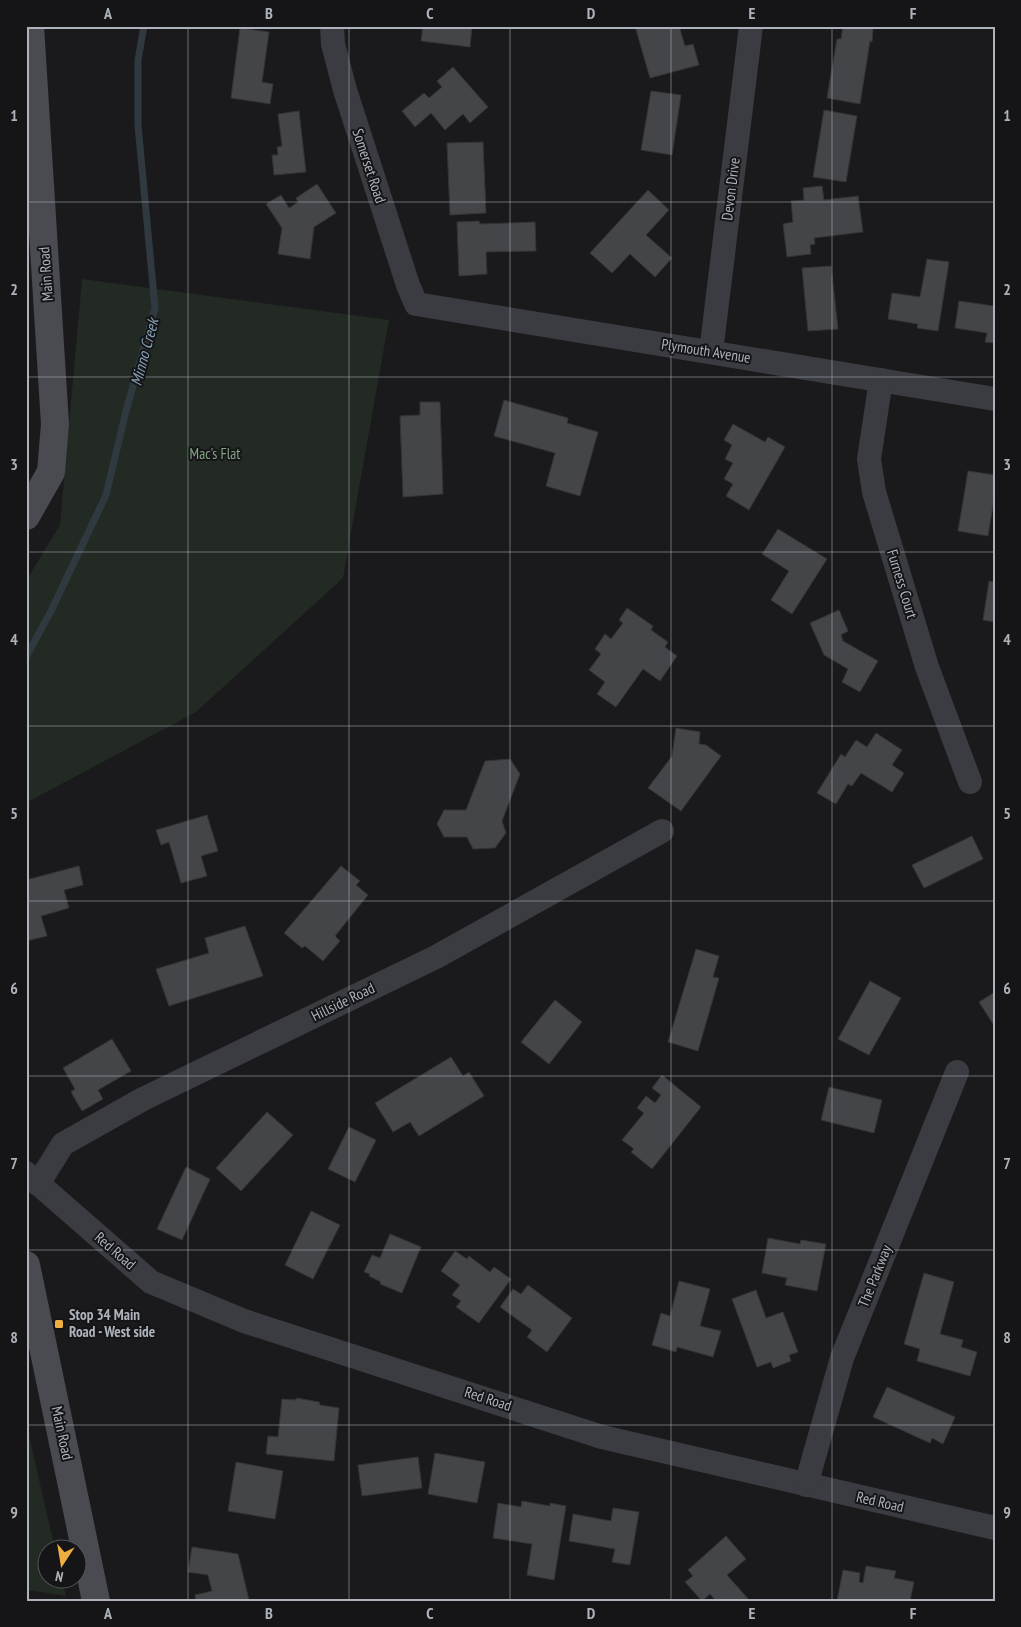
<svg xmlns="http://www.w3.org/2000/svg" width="1021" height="1627" font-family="'PT Sans Narrow',sans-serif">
<rect width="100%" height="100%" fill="#1a1a1c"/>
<!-- green -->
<g fill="#222a23">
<path d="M 82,279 L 389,320 L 343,578 L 196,712 L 26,803 L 26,581 L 60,525 Z"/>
<path d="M 26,1423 L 55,1549 L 48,1550 L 48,1580 L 62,1580 L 66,1596 L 26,1590 Z"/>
</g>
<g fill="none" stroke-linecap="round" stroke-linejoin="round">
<!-- stream -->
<path stroke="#303940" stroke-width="7" d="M 26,657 L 51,611 L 106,495 L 126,411 L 155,308 L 138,125 L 138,60 L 144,26"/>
</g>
<!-- building -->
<g fill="#444549" stroke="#343438">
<path d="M 423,26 L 472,26 L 470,47 L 421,41 Z"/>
<path d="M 635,26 L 679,26 L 685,46 L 693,44 L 699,65 L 650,78 Z"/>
<path d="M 843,26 L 873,28 L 872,42 L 870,41 L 860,104 L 827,98 L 837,39 L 841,39 Z"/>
<path d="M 240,28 L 269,32 L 262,82 L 273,84 L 270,104 L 231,98 Z"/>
<path d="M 453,67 L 488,107 L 470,123 L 463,114 L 445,130 L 431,113 L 415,127 L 402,111 L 424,93 L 429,98 L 442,87 L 437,81 Z"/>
<path d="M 651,91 L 681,95 L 672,155 L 641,150 Z"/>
<path d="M 824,110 L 857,116 L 846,182 L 813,177 Z"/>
<path d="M 299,111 L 306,172 L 274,175 L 272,155 L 278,155 L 277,147 L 282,146 L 278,114 Z"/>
<path d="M 483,142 L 486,213 L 450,215 L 447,143 Z"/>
<path d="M 317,184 L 336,213 L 314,227 L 310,259 L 278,254 L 282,228 L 266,204 L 281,195 L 289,208 L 298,202 L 296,198 Z"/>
<path d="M 822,186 L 824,200 L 858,196 L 863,232 L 814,238 L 815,244 L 810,245 L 811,254 L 787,257 L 783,224 L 793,222 L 791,201 L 804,200 L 803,188 Z"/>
<path d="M 648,190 L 669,210 L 646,235 L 672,258 L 655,277 L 630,254 L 612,273 L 590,253 Z"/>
<path d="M 479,221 L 480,224 L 535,222 L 536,251 L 486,252 L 487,274 L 459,276 L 457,222 Z"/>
<path d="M 927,259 L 949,262 L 938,331 L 917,328 L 918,324 L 888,319 L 892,293 L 920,297 Z"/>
<path d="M 831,266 L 838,329 L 808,331 L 802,268 Z"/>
<path d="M 995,299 L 995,343 L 985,342 L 987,333 L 955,328 L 959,301 L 994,306 Z"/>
<path d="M 504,400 L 568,418 L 567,423 L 598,432 L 580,496 L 546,486 L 555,453 L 494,436 Z"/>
<path d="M 420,402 L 440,402 L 443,494 L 403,497 L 400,416 L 420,415 Z"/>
<path d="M 733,424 L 765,442 L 768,437 L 785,447 L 749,510 L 726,496 L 733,484 L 724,479 L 733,463 L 725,459 L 732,445 L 724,440 Z"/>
<path d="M 968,471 L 995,475 L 995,493 L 988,536 L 958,531 Z"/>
<path d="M 778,529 L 827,559 L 792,614 L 771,600 L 789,571 L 762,554 Z"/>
<path d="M 989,581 L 995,582 L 995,622 L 983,620 Z"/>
<path d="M 627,608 L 653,626 L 651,630 L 668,642 L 665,647 L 677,656 L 660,681 L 643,669 L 616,707 L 597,694 L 605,682 L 589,670 L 601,654 L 595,649 L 605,634 L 611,639 L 623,623 L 619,620 Z"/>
<path d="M 839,610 L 848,631 L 841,635 L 843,641 L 878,661 L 860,692 L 842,682 L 848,669 L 824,655 L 810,623 Z"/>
<path d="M 676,728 L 700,732 L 699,744 L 706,745 L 721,756 L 681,811 L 648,788 L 672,756 Z"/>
<path d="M 876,733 L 902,750 L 892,765 L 904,773 L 892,792 L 861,773 L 852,786 L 848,784 L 836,804 L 817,793 L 841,754 L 845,757 L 856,740 L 867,747 Z"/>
<path d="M 510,759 L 520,774 L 502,821 L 506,833 L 495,848 L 473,849 L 467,837 L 444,837 L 437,824 L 444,810 L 466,810 L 485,761 Z"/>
<path d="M 207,815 L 218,851 L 201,856 L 207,876 L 181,883 L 169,842 L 161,845 L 156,830 Z"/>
<path d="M 972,836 L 983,859 L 924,888 L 912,865 Z"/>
<path d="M 79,866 L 83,885 L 64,890 L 69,908 L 41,916 L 47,936 L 26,941 L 26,880 Z"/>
<path d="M 341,866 L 360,881 L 356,885 L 368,895 L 335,936 L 340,941 L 323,961 L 305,946 L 302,948 L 284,933 Z"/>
<path d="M 245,926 L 263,976 L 169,1006 L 156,969 L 209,953 L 205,938 Z"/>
<path d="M 696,949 L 719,956 L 713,977 L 719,978 L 698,1051 L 668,1042 Z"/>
<path d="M 870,981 L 901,998 L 869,1055 L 838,1039 Z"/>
<path d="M 995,992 L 995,1027 L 979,1002 Z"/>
<path d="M 555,1000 L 582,1022 L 549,1064 L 521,1042 Z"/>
<path d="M 112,1039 L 131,1071 L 98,1090 L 103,1099 L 82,1111 L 71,1092 L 75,1089 L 63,1068 Z"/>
<path d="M 451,1057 L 463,1076 L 469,1072 L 484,1096 L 419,1136 L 410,1122 L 393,1132 L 375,1103 Z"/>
<path d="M 662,1075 L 701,1107 L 652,1169 L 631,1152 L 634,1149 L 622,1140 L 644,1113 L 637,1108 L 646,1096 L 655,1103 L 661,1095 L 652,1088 Z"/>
<path d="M 829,1087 L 882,1100 L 874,1133 L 821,1120 Z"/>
<path d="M 267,1112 L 293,1135 L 241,1191 L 216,1168 Z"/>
<path d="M 349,1127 L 376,1140 L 355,1182 L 328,1169 Z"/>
<path d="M 186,1167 L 210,1179 L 182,1240 L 157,1229 Z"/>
<path d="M 311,1211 L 340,1225 L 313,1279 L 285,1265 Z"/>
<path d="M 390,1234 L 421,1247 L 402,1293 L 380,1284 L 381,1282 L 369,1276 L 370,1274 L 364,1272 L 372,1255 L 380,1258 Z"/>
<path d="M 768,1238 L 800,1244 L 801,1240 L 826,1244 L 817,1291 L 785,1285 L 787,1278 L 762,1273 Z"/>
<path d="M 455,1251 L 467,1259 L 469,1256 L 490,1272 L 494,1267 L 511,1279 L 479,1323 L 456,1307 L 461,1301 L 452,1295 L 460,1285 L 441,1271 Z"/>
<path d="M 924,1273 L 954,1282 L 940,1334 L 963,1340 L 961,1347 L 977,1352 L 970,1376 L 917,1361 L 920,1349 L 904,1344 Z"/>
<path d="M 679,1281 L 710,1289 L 700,1326 L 721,1331 L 713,1357 L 677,1347 L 676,1352 L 652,1345 L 661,1313 L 670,1316 Z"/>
<path d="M 528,1285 L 572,1318 L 547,1352 L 527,1337 L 532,1330 L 500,1307 L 513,1289 L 521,1294 Z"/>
<path d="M 756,1290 L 766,1318 L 783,1312 L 798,1352 L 789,1355 L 791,1361 L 773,1368 L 771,1362 L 757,1367 L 732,1299 Z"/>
<path d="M 887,1387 L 955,1417 L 943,1444 L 932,1438 L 930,1443 L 873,1417 Z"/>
<path d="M 296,1398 L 319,1402 L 320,1405 L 339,1408 L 334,1461 L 266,1454 L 268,1436 L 278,1437 L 282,1399 L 296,1400 Z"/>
<path d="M 435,1453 L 485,1462 L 477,1503 L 428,1494 Z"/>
<path d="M 418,1457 L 422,1488 L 362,1496 L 358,1465 Z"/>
<path d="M 236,1462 L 283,1471 L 275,1519 L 228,1511 Z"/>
<path d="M 522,1501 L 550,1506 L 550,1503 L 566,1506 L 554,1580 L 527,1575 L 532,1544 L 493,1538 L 498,1503 L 521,1507 Z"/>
<path d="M 613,1508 L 639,1512 L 630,1565 L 612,1562 L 615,1549 L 569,1541 L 573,1514 L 611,1521 Z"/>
<path d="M 726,1536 L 746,1559 L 727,1575 L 750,1601 L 716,1601 L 710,1594 L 702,1601 L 685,1582 L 693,1576 L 688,1570 Z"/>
<path d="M 192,1547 L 238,1554 L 249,1600 L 196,1601 L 195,1595 L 212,1591 L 208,1575 L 188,1572 Z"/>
<path d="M 866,1566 L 896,1571 L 894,1578 L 914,1582 L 910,1601 L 837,1601 L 843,1570 L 860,1573 L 859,1582 L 863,1583 Z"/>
</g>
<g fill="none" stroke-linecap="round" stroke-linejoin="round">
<!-- street -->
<g stroke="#3b3c41" stroke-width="24">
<path d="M 332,26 L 333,44 L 345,90 L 408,285 L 416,304 L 995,399"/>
<path d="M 711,352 L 751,26"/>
<path d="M 881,380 L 869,459 L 874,492 L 927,667 L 970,782"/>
<path d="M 26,1173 L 151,1282 L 244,1321 L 602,1437 L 995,1528"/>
<path d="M 38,1184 L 63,1144 L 143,1099 L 436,957 L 662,831"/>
<path d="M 806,1485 L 842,1358 L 957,1072"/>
</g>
<!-- secondary -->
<g stroke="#494b51" stroke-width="28">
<path d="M 26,516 L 51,472 L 55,424 L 30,26"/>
<path d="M 26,1265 L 96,1601"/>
</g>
</g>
<!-- grid -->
<path fill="none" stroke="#adb2bb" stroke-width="1" stroke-opacity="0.55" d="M 188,26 L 188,1601M 349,26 L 349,1601M 510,26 L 510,1601M 671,26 L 671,1601M 832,26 L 832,1601M 26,202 L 995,202M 26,377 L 995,377M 26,552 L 995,552M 26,726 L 995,726M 26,901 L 995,901M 26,1076 L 995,1076M 26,1250 L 995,1250M 26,1425 L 995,1425"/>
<!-- markers -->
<rect fill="#eeaf40" stroke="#151517" stroke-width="2" x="54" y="1319" width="10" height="10" rx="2.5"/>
<g text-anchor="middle" stroke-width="4" stroke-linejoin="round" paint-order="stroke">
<!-- street labels -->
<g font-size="15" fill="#adb2bb" stroke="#151517">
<text transform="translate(369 166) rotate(72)" y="5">Somerset Road</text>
<text transform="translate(731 189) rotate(-83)" y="5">Devon Drive</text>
<text transform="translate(46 274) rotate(-94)" y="5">Main Road</text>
<text transform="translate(706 351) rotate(9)" y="5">Plymouth Avenue</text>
<text transform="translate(902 584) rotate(73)" y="5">Furness Court</text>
<text transform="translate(343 1002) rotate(-26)" y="5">Hillside Road</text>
<text transform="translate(115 1251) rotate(41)" y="5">Red Road</text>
<text transform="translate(875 1276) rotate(-68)" y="5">The Parkway</text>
<text transform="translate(488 1399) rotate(18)" y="5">Red Road</text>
<text transform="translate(62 1433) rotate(78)" y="5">Main Road</text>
<text transform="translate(880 1502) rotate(13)" y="5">Red Road</text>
</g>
<!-- park labels -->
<g font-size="15" fill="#85a586" stroke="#151517">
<text x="215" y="459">Mac's Flat</text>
</g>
<!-- poi labels -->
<g font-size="15" font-weight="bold" fill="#adb2bb" stroke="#151517" text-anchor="start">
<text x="69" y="1320">Stop 34 Main<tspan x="69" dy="17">Road - West side</tspan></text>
</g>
<!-- water labels -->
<g font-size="16" font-style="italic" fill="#85a0b5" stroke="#151517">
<text transform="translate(144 352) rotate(-75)" y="6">Minno Creek</text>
</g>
</g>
<!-- border -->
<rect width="1021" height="1627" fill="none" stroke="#151517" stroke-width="55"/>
<!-- north arrow -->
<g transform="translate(62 1564) rotate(192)"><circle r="24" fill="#151517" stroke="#525459"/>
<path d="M0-4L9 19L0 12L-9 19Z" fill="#eeaf40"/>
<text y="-8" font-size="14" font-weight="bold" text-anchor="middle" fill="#adb2bb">N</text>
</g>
<rect x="28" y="28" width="966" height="1572" fill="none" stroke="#adb2bb" stroke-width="2"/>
<g font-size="16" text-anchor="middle" font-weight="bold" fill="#adb2bb">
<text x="108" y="19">A</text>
<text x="269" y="19">B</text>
<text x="430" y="19">C</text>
<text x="591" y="19">D</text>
<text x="752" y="19">E</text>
<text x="913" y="19">F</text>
<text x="14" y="121">1</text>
<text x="1007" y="121">1</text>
<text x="14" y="295">2</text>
<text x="1007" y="295">2</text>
<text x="14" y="470">3</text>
<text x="1007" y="470">3</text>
<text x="14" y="645">4</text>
<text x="1007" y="645">4</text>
<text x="14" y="819">5</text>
<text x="1007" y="819">5</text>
<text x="14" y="994">6</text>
<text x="1007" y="994">6</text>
<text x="14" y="1169">7</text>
<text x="1007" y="1169">7</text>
<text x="14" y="1343">8</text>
<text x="1007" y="1343">8</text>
<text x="14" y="1518">9</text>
<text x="1007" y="1518">9</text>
<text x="108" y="1619">A</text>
<text x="269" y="1619">B</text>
<text x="430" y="1619">C</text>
<text x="591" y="1619">D</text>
<text x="752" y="1619">E</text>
<text x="913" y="1619">F</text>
</g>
</svg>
